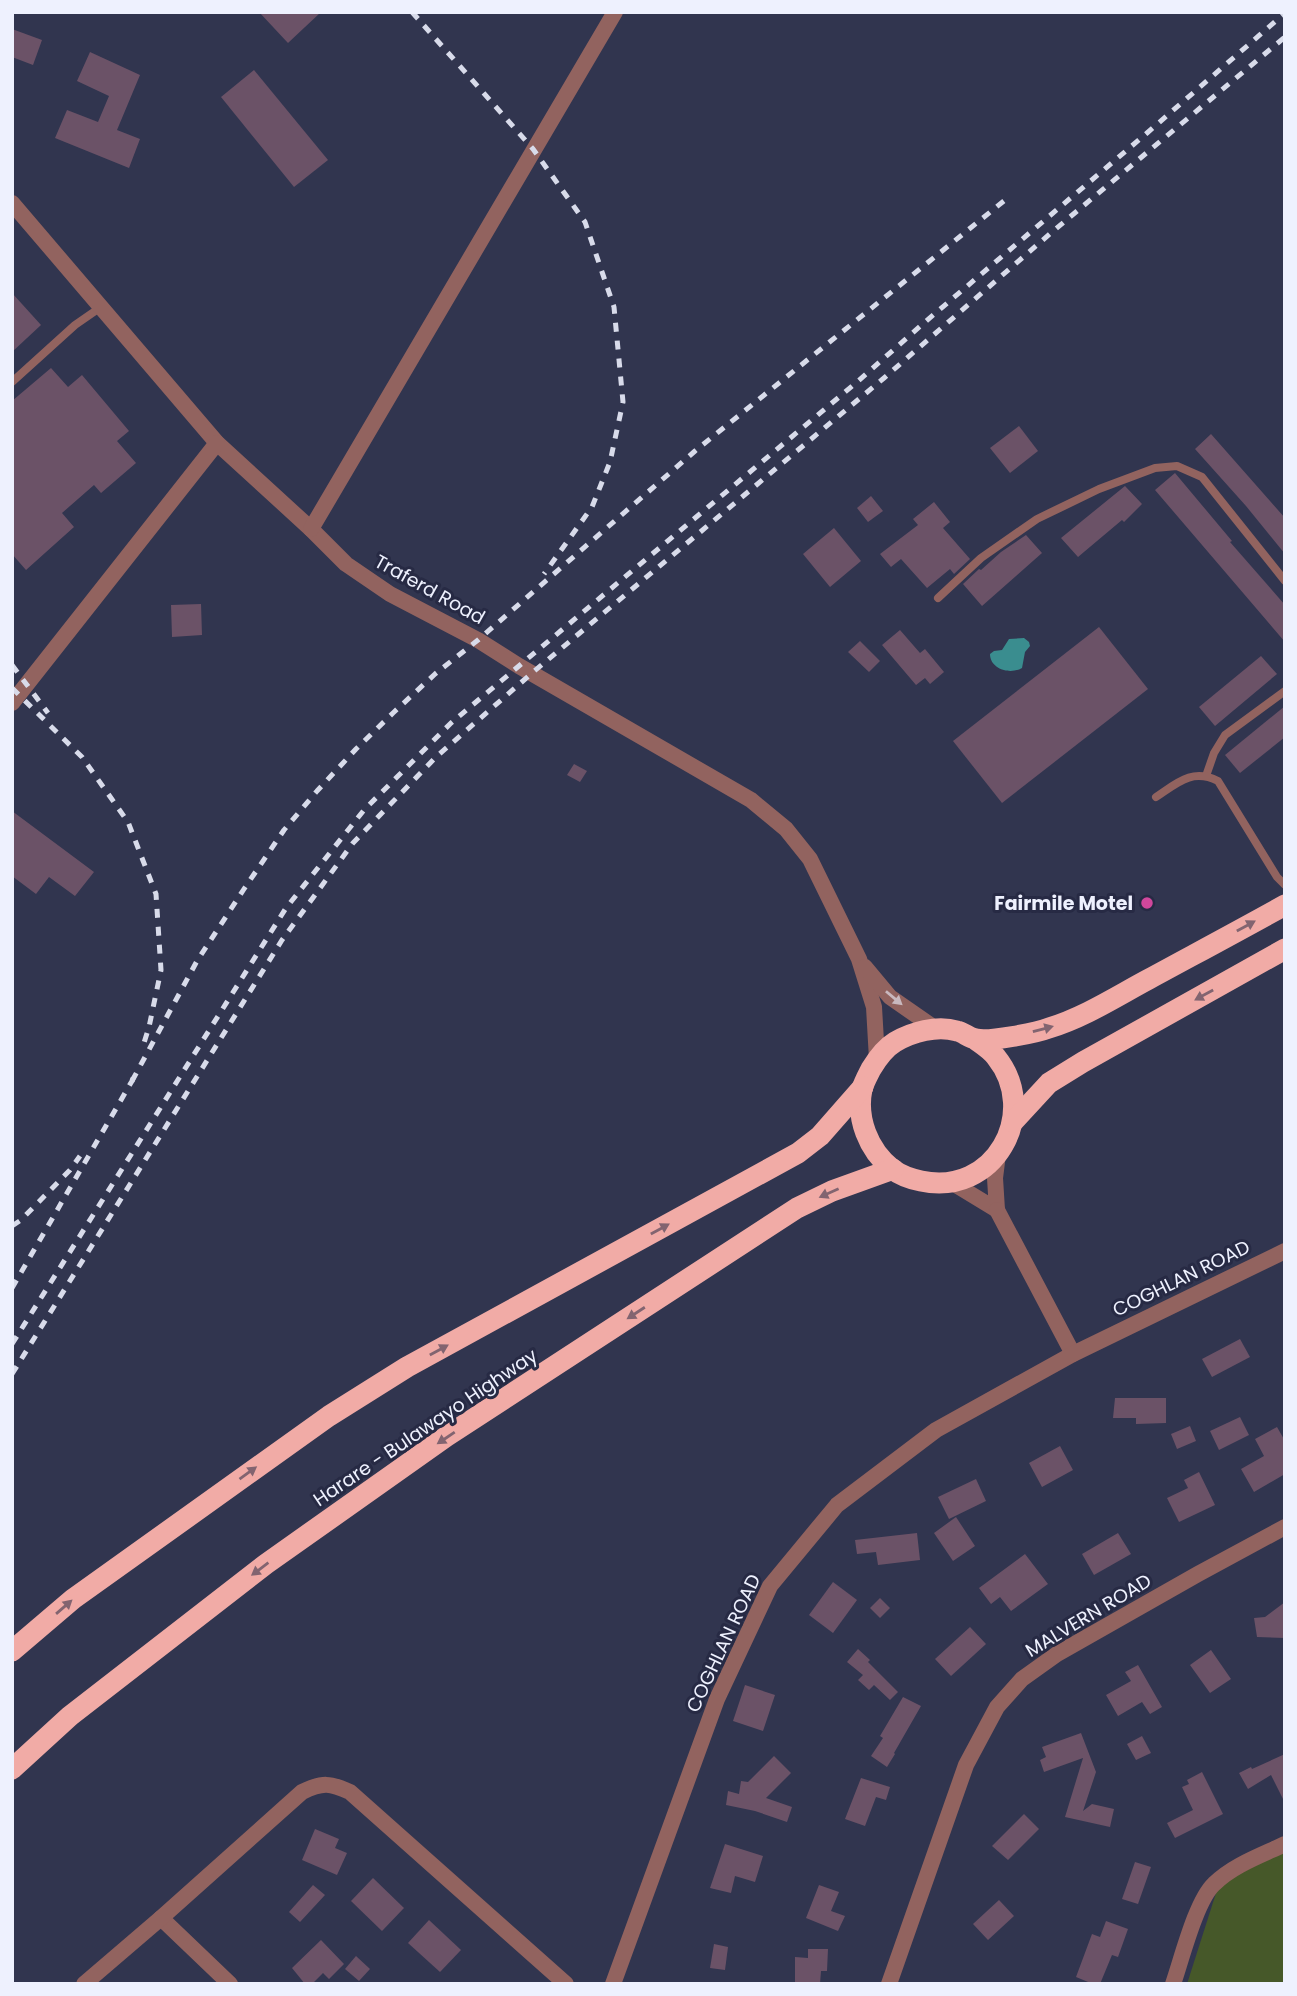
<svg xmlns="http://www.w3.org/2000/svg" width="1297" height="1996" font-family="Poppins,sans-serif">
<rect width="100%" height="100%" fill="#31354f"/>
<!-- green -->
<path fill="#465829" d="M 1285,1846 L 1285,1984 L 1187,1984 L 1224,1868 Z"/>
<!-- water -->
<path fill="#3a8d8f" d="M 1024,638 L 1029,642 L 1030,646 L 1025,652 L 1022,668 C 1010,675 990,669 990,654 L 994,651 L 1002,650 L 1009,639 Z"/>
<!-- building -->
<g fill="#6b5267">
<path d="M 259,12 L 321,12 L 288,43 Z"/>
<path d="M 12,29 L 42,40 L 33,65 L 12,57 Z"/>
<path d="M 90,52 L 140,75 L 117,130 L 140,139 L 129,168 L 55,138 L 67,110 L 98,122 L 109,96 L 77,81 Z"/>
<path d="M 254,70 L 328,160 L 294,187 L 221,97 Z"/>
<path d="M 12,293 L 41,325 L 12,352 Z"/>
<path d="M 51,368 L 68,387 L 82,375 L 129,431 L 117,441 L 136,463 L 101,493 L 94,485 L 62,513 L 74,527 L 26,570 L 12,554 L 12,401 Z"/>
<path d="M 1019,426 L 1038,451 L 1010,473 L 990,448 Z"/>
<path d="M 1211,434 L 1285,518 L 1285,554 L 1246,506 L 1195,449 Z"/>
<path d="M 1175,473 L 1232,541 L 1230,542 L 1285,605 L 1285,642 L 1155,490 Z"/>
<path d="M 1125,486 L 1142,504 L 1124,522 L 1122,520 L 1078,557 L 1061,538 Z"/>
<path d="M 871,496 L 883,511 L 868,522 L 857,508 Z"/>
<path d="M 934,502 L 950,522 L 943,528 L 970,559 L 954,574 L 950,569 L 927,588 L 901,559 L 891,567 L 880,554 L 918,525 L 913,519 Z"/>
<path d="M 834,528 L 861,561 L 830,587 L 803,554 Z"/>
<path d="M 1026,535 L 1042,553 L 982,606 L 963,584 L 979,569 L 981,570 L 1001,552 Z"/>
<path d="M 201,604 L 202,635 L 172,637 L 171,605 Z"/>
<path d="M 1099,627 L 1148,689 L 1002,803 L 953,741 Z"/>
<path d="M 900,630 L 920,653 L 925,649 L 944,672 L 930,684 L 925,678 L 916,685 L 882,645 Z"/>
<path d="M 860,641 L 880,661 L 869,672 L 848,652 Z"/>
<path d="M 1261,656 L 1277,674 L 1215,726 L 1199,707 Z"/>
<path d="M 1285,706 L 1285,737 L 1240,773 L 1225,755 Z"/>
<path d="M 574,764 L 587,771 L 580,782 L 567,775 Z"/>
<path d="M 12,811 L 94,872 L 75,896 L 49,877 L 36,894 L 12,876 Z"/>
<path d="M 1240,1339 L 1250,1357 L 1212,1377 L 1202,1359 Z"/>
<path d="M 1115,1398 L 1166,1398 L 1166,1423 L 1136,1424 L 1136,1418 L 1113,1418 Z"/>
<path d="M 1240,1417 L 1249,1435 L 1219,1450 L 1210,1431 Z"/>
<path d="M 1190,1426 L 1196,1441 L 1177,1449 L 1171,1434 Z"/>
<path d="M 1277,1427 L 1285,1441 L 1285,1474 L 1254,1492 L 1241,1469 L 1264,1456 L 1255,1439 Z"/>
<path d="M 1060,1446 L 1073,1470 L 1042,1487 L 1029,1463 Z"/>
<path d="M 1199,1472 L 1215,1505 L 1179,1522 L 1167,1498 L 1188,1488 L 1184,1480 Z"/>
<path d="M 976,1479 L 986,1501 L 949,1519 L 938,1497 Z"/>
<path d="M 956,1517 L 975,1546 L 953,1561 L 934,1533 Z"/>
<path d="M 917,1533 L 920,1560 L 878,1565 L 876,1552 L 857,1554 L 855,1540 Z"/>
<path d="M 1118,1533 L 1131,1554 L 1094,1575 L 1082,1554 Z"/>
<path d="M 1025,1554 L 1048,1584 L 1011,1611 L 1000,1597 L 991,1604 L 979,1588 Z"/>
<path d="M 833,1582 L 857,1600 L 833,1633 L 809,1615 Z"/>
<path d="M 880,1598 L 890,1608 L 880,1618 L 870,1608 Z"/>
<path d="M 1285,1602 L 1285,1638 L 1257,1637 L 1254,1618 L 1265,1617 Z"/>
<path d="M 970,1627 L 986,1644 L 951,1676 L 935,1659 Z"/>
<path d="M 858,1649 L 870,1660 L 868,1662 L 898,1692 L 890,1700 L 874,1685 L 869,1690 L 858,1680 L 863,1675 L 847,1662 Z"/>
<path d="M 1211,1650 L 1231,1679 L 1210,1693 L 1190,1665 Z"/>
<path d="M 1138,1665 L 1162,1707 L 1150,1714 L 1142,1702 L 1118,1716 L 1106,1695 L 1131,1681 L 1125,1672 Z"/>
<path d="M 745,1685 L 775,1695 L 763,1731 L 733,1721 Z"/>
<path d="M 903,1697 L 921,1706 L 894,1753 L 895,1754 L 887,1767 L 871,1756 L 883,1738 L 880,1736 Z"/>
<path d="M 1081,1733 L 1096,1772 L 1083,1811 L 1092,1804 L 1114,1809 L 1110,1827 L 1065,1817 L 1083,1758 L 1044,1772 L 1040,1760 L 1046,1757 L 1042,1747 Z"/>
<path d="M 1142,1736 L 1151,1753 L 1136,1760 L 1127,1744 Z"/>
<path d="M 1285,1754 L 1285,1803 L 1271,1775 L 1248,1789 L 1239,1773 L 1251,1767 L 1252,1769 Z"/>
<path d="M 774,1756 L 791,1773 L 766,1798 L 792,1807 L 787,1822 L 755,1811 L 726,1805 L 728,1791 L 739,1794 L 741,1781 L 748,1782 Z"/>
<path d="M 1202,1772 L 1223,1814 L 1175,1838 L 1167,1823 L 1193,1810 L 1182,1787 L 1189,1784 L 1187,1780 Z"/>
<path d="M 861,1778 L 890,1787 L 886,1800 L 876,1797 L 865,1826 L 845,1819 Z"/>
<path d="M 1024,1814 L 1039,1829 L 1008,1860 L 992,1846 Z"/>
<path d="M 315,1829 L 339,1839 L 335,1848 L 347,1853 L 337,1875 L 302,1860 Z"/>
<path d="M 725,1844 L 763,1856 L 755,1882 L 735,1876 L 731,1893 L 710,1888 Z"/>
<path d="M 1135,1862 L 1151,1867 L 1138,1904 L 1122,1899 Z"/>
<path d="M 373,1878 L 404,1908 L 382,1931 L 351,1901 Z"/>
<path d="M 313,1885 L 325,1895 L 300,1922 L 289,1912 Z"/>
<path d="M 819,1885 L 839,1892 L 831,1911 L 845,1916 L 838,1931 L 806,1918 Z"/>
<path d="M 999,1900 L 1014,1916 L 988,1940 L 973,1924 Z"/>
<path d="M 429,1920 L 461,1950 L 440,1972 L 408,1943 Z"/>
<path d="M 1106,1921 L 1128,1929 L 1118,1957 L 1112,1955 L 1100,1984 L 1093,1984 L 1076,1977 L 1092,1934 L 1100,1937 Z"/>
<path d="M 321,1940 L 344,1964 L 329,1979 L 323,1973 L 312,1984 L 305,1984 L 292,1968 Z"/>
<path d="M 714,1944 L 728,1947 L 725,1970 L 710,1968 Z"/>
<path d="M 808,1949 L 828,1949 L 827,1971 L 821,1971 L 820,1984 L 795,1984 L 795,1957 L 808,1958 Z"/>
<path d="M 356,1956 L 370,1969 L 359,1981 L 345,1969 Z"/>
</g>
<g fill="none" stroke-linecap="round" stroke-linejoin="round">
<!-- lane -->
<g stroke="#92635f" stroke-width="8">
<path d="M 12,382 L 75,325 L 101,307"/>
<path d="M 938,598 L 981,558 L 1037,519 L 1099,489 L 1155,468 L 1177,466 L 1202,477 L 1285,581"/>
<path d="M 1206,776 L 1214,753 L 1225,735 L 1285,691"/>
<path d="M 1156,797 C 1177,783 1192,768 1218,781 L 1277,877 L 1285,885"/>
</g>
<!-- street -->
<g stroke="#92635f" stroke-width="16">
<path d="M 12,203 L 217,443 L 311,529 L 346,564 L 390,594 L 478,640 L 519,666 L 751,800 L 786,829 L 810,859 L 859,959 L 874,1007 L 877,1059"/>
<path d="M 311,529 L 615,12"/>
<path d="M 12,703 L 217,443"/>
<path d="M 865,967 L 890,997 L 936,1029"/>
<path d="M 951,1182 L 997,1210 L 995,1178 L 998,1154"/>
<path d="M 997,1210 L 1073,1354"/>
<path d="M 161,1918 L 230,1984"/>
<path d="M 84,1984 L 161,1918 L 302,1792 C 323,1782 330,1783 350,1792 L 566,1984"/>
<path d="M 613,1984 L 717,1699 L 770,1586 L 837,1505 L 936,1430 L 1073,1354 L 1285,1251"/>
<path d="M 889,1984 L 966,1765 L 997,1707 L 1022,1679 L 1057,1654 L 1198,1574 L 1285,1527"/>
<path d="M 1173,1984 C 1182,1958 1196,1901 1214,1884 C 1233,1865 1262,1855 1285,1844"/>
</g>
<!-- highway -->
<g stroke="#f1aba6" stroke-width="21">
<path d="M 976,1040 C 983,1045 991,1050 996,1057 C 1041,1113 994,1197 921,1181 C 911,1179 900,1175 892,1169 C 868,1150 856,1118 862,1089 C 864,1082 868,1075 871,1069 C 877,1059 885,1048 895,1042 C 912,1032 937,1025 957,1031 C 963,1032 969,1038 976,1039 C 989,1042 1036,1033 1049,1028 C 1085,1017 1117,996 1149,979 C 1195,954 1240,930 1285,905"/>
<path d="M 1013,1122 L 1049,1083 L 1083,1062 L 1285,949"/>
<path d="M 12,1651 L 73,1599 L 329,1416 L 407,1367 L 798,1153 L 820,1136 L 863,1087"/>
<path d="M 12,1769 L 70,1716 L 266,1564 L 447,1436 L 797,1208 L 832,1191 L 893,1169"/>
</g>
<!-- rail -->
<g stroke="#d8dbea" stroke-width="5" stroke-dasharray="9 9" stroke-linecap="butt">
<path d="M 412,12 L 533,149 L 585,222 L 614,307 L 623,402 L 610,462 L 592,507 L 544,574"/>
<path d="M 12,665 L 48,713"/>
<path d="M 12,688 L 82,757 L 128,822 L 156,894 L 161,970 L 149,1027 L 143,1046"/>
<path d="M 132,1081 L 197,961 L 244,889 L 284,830 L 317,791 L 356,749 L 393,713 L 435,674 L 478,640 L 695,451 L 1010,196"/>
<path d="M 12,1226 L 21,1220 L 70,1170 L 80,1156"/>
<path d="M 12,1288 L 132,1081 L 135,1073"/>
<path d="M 12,1344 L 286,908 L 364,810 L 451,723 L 857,382 L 925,322 L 1147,133 L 1285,13"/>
<path d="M 12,1374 L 282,940 L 353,843 L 436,757 L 532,673 L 884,378 L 1052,232 L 1285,37"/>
</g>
</g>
<!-- one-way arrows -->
<defs><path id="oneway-solid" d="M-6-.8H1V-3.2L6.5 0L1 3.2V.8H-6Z" transform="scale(1.75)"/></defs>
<g fill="#826470">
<use href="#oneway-solid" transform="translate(1246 926) rotate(-29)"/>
<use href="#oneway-solid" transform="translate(1204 995) rotate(151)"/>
<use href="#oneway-solid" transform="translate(1043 1029) rotate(-15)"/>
<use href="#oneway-solid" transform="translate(829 1193) rotate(156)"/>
<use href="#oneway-solid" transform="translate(660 1229) rotate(-29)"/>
<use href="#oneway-solid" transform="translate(636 1313) rotate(147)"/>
<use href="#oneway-solid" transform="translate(439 1350) rotate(-29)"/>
<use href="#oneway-solid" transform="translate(446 1438) rotate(146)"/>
<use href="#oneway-solid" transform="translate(248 1473) rotate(-36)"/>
<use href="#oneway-solid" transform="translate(260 1569) rotate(143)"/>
<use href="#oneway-solid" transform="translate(64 1607) rotate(-41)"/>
</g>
<use fill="#c9b8be" href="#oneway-solid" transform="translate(894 998) rotate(40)"/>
<!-- markers -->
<circle fill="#d1479c" stroke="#272a44" stroke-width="2.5" cx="1147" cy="903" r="7"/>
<g text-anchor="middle" stroke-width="6" stroke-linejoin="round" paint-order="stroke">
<!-- street labels -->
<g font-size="19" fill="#eef1fe" stroke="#272a44">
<text transform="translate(430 589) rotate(29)" y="7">Traferd Road</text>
<text transform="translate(1181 1278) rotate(-26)" y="7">COGHLAN ROAD</text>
<text transform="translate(425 1427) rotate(-34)" y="7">Harare - Bulawayo Highway</text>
<text transform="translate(1088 1615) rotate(-31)" y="7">MALVERN ROAD</text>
<text transform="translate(723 1643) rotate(-65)" y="7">COGHLAN ROAD</text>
</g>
<!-- poi labels -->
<g font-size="19" font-weight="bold" fill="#eef1fe" stroke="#272a44" text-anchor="end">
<text x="1133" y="910">Fairmile Motel</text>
</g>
</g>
<!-- border -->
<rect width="1297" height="1996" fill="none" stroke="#eef1fe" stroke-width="28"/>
</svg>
